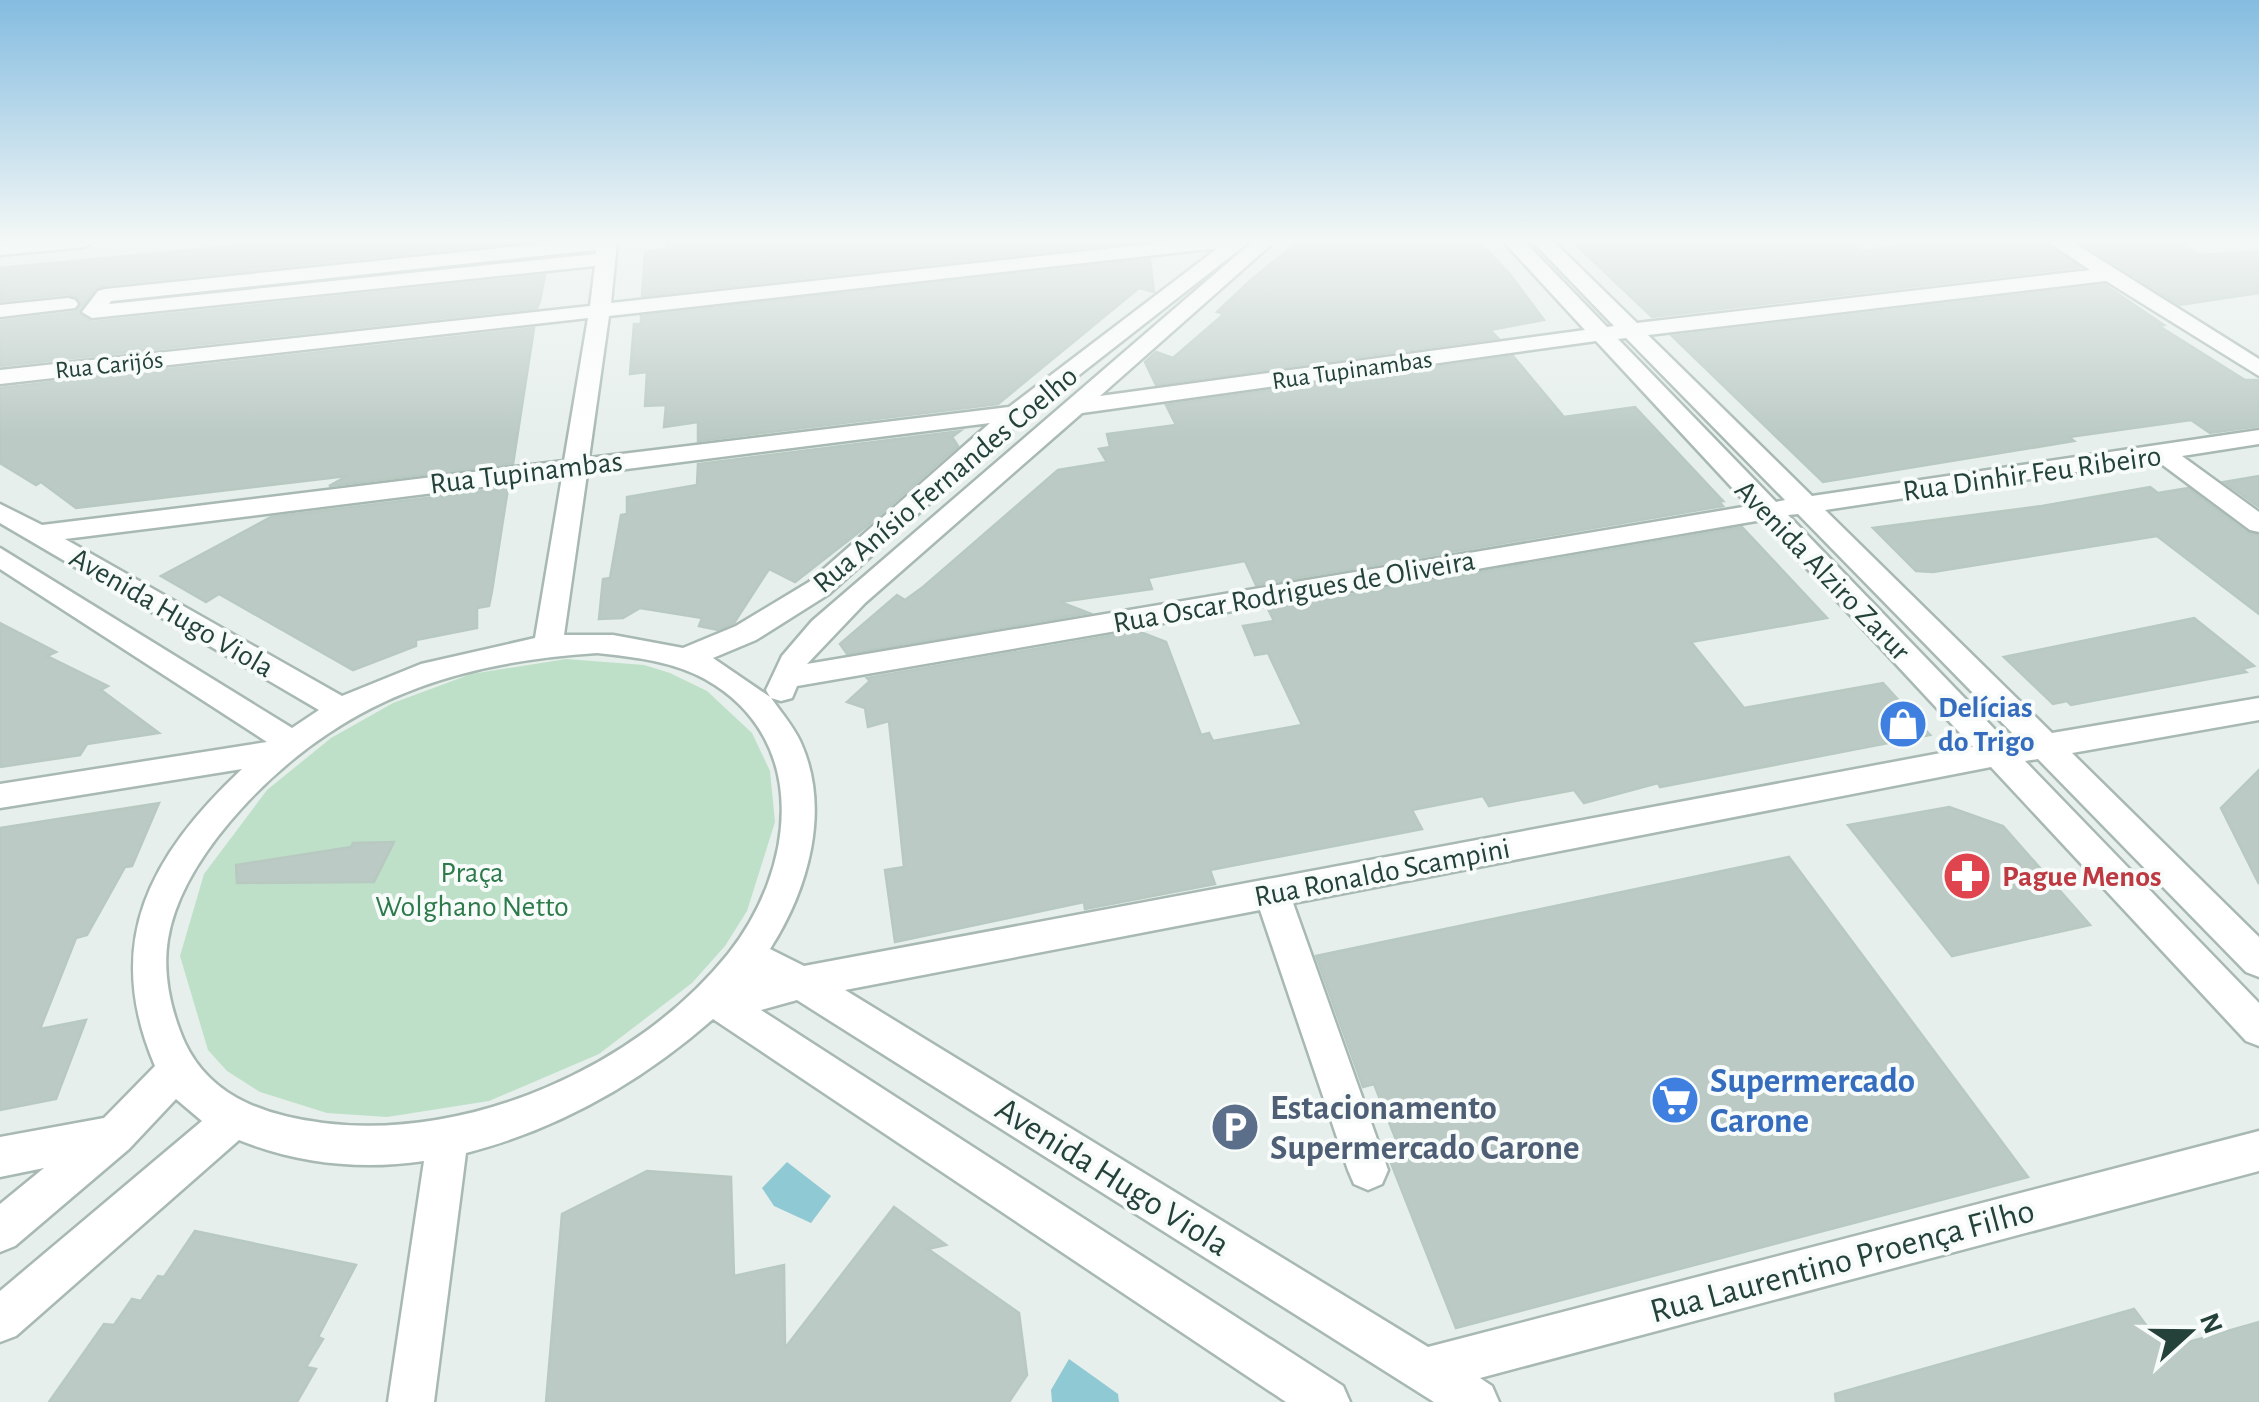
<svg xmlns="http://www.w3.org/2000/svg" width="2259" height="1402" font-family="'Alegreya Sans',sans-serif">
<rect width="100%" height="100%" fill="#e6efeb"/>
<!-- green -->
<path fill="#bfe0c8" d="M 566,659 L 644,665 L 670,673 L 707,691 L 752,733 L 770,771 L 775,822 L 747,911 L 725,946 L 692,983 L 599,1054 L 489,1101 L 387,1117 L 327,1113 L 260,1092 L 227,1071 L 208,1050 L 180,956 L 204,874 L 267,790 L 331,738 L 393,703 L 471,674 Z"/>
<!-- water -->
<g fill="#8ec9d4">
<path d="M 787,1162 L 831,1196 L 811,1223 L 774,1206 L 762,1188 Z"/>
<path d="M 1069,1359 L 1118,1394 L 1119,1402 L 1052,1402 L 1051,1390 Z"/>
</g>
<!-- building -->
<g fill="#bbcac4" stroke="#b8c9c2" stroke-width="2.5">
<path d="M 284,241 L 456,241 L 455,245 L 531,241 L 105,285 L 95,289 L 78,313 L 92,322 L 545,275 L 540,301 L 537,308 L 0,366 L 0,321 L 75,312 L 82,304 L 78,298 L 68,294 L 0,301 L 0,268 Z"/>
<path d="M 666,241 L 1142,241 L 642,296 L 645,252 L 667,249 Z"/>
<path d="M 1329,241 L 1478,241 L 1509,273 L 1544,320 L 1490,330 L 1498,338 L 1156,385 L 1145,362 L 1156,352 L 1173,358 L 1224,314 L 1217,312 L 1253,278 L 1293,246 Z"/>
<path d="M 1572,241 L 1848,241 L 1861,251 L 1940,241 L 2043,241 L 2080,267 L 1652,317 Z"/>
<path d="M 2078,241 L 2176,241 L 2201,255 L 2259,251 L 2259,293 L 2180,305 Z"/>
<path d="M 1150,259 L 1154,292 L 1139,288 L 998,404 L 698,441 L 698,422 L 664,427 L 666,405 L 645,406 L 647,372 L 630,374 L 634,324 L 641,324 L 641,316 Z"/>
<path d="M 2105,285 L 2164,325 L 2159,326 L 2245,380 L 2259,380 L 2259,426 L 2210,433 L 2191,420 L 2069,437 L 2074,441 L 1823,482 L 1672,336 Z"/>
<path d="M 534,328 L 513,464 L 329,486 L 347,476 L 76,508 L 41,482 L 36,485 L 0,463 L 0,388 Z"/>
<path d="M 1513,356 L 1564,417 L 1635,407 L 1723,501 L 1719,501 L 1723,506 L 1256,585 L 1245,561 L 1148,578 L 1152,589 L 1060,602 L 1089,613 L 847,654 L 840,644 L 897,595 L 905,600 L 923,587 L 1058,470 L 1107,462 L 1099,449 L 1110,447 L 1107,434 L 1176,425 L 1166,405 Z"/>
<path d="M 960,431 L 952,437 L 958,446 L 868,525 L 795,582 L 769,569 L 734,623 L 718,630 L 699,626 L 702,618 L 640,608 L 623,618 L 599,619 L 603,579 L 610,578 L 621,515 L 627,514 L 627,497 L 697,485 L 698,464 Z"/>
<path d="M 2259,476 L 2259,507 L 2224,482 Z"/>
<path d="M 2150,487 L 2158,493 L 2188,488 L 2248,533 L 2259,535 L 2259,614 L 2157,536 L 1933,572 L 1916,571 L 1873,528 L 2042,506 Z"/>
<path d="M 508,488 L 492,591 L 489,606 L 477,608 L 477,628 L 416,640 L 416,646 L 353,670 L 219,594 L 206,602 L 161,576 L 271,517 Z"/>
<path d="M 1742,527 L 1827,618 L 1691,642 L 1744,708 L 1883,683 L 1930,735 L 1660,787 L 1658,783 L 1584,803 L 1574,790 L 1489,806 L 1483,796 L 1412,810 L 1422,829 L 1210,870 L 1215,884 L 1085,909 L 1084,902 L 895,942 L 885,870 L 904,867 L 889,721 L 868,727 L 865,708 L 847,702 L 870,681 L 867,678 L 1138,631 L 1166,642 L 1201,735 L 1209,733 L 1213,741 L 1302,725 L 1268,653 L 1255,655 L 1243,626 L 1274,621 L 1268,609 Z"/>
<path d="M 2194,618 L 2254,666 L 2242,669 L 2246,672 L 2071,705 L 2067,701 L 2053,704 L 2004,657 Z"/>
<path d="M 0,623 L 56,652 L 47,656 L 108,686 L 101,690 L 159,733 L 87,744 L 80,755 L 0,767 Z"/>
<path d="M 2259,770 L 2259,884 L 2221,808 Z"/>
<path d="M 159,803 L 132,866 L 125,867 L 87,935 L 76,938 L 40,1029 L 86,1020 L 56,1099 L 0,1110 L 0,828 Z"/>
<path d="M 1949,807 L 2003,826 L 2090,925 L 1952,956 L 1848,825 Z"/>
<path d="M 394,842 L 374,882 L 237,883 L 236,865 L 351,847 L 353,843 Z"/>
<path d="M 1789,857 L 2028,1177 L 1456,1328 L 1389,1158 L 1402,1155 L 1374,1084 L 1363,1087 L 1316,956 Z"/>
<path d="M 647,1171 L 731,1177 L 734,1276 L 784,1265 L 785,1348 L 894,1207 L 946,1245 L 928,1249 L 1019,1313 L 1027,1375 L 1009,1402 L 546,1402 L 562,1214 Z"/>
<path d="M 195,1231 L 356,1265 L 318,1337 L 323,1339 L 306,1367 L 316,1369 L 297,1402 L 49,1402 L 104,1324 L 114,1325 L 132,1299 L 141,1301 L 158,1276 L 164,1277 Z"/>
<path d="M 2134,1309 L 2164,1349 L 2259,1322 L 2259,1402 L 1836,1402 L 1835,1394 Z"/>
</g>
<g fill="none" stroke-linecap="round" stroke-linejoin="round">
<!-- minor casing -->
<g stroke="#a8b8b2" stroke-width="5">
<g id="minor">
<path d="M 21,241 L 95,241 L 85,247 L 0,255 L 0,243 Z"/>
<path d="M 569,241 L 617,242 L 611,303 L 1178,241 L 1249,242 L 1024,418 L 829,594 L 756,640 L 713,658 L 770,697 L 766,690 L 782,656 L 812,621 L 1253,241 L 1275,241 L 1100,396 L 1585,330 L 1503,241 L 1524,241 L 1607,327 L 1614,326 L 1532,241 L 1553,241 L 1637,323 L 2090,270 L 2047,241 L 2071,241 L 2259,359 L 2259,376 L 2106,281 L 1648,335 L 1812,496 L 2259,430 L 2259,444 L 2182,456 L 2259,512 L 2259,532 L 2250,530 L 2156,460 L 1825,510 L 2052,733 L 2259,698 L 2259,720 L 2072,753 L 2259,937 L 2259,977 L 2246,972 L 2038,759 L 2025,761 L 2259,1003 L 2259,1046 L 2246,1041 L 1991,767 L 1293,903 L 1388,1170 L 1382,1184 L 1368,1190 L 1354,1184 L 1348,1170 L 1260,910 L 845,990 L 1428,1347 L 2259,1131 L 2259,1171 L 1480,1378 L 1492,1386 L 1499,1402 L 1434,1402 L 797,1000 L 761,1010 L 1343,1386 L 1350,1402 L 1286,1402 L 713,1019 C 641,1082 559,1129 466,1153 L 434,1402 L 388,1402 L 424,1161 C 362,1170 298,1164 239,1140 L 16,1336 L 0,1342 L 0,1291 L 202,1121 L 176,1099 L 129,1149 L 15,1246 L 0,1252 L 0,1204 L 44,1168 L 0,1177 L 0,1137 L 104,1118 L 155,1066 C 102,942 150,856 242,769 L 0,808 L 0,784 L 267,742 L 0,569 L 0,548 L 292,728 L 319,710 L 0,523 L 0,504 L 42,525 L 564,461 L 588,318 L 0,384 L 0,370 L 590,306 L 595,266 L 92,318 L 82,312 L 98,291 L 105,289 ZM 1218,248 L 1009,407 L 589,458 L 609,316 ZM 596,250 L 596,254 L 109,304 L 111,301 ZM 1626,338 L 1785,500 L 1776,502 L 1618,339 ZM 1596,341 L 1749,506 L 807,664 L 865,603 L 1082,413 ZM 990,423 L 809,582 L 736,626 L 683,648 L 613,635 L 564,635 L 587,474 ZM 562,477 L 535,638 L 421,664 L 342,696 L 65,539 ZM 1798,514 L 2018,739 L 2006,741 L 1788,515 ZM 1762,520 L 1973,747 L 804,966 L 770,949 C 808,890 831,810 801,743 C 794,727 781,712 771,698 L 781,701 L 792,698 L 797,686 ZM 597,653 C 634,657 672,661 705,679 C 812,739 795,870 728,954 C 636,1068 468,1141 323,1123 C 260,1115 203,1094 180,1031 C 169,1002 163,970 168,939 C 181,860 265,775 329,733 C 409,679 502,659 597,653 Z"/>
<path d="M 68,298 L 75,300 L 78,304 L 75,308 L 0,317 L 0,305 Z"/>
</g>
</g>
<!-- minor -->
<use href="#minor" fill="#fff" fill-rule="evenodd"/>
</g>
<!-- sky -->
<linearGradient id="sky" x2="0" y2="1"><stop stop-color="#84bce0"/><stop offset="0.55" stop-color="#f4f8f6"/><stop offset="1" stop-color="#f4f8f6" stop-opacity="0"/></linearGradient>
<rect width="2259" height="437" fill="url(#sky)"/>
<!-- icons -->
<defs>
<g id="shop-disc" transform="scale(2.5)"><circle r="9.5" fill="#3f7fe0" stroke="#f7fbf9"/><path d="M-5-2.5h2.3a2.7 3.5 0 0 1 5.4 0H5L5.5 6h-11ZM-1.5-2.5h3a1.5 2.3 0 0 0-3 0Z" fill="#fff"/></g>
<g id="pharmacy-disc" transform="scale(2.5)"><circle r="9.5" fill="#e0444e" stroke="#f7fbf9"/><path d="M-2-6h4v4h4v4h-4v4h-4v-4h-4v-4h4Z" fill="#fff"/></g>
<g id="supermarket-disc" transform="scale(2.5)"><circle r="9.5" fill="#3f7fe0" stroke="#f7fbf9"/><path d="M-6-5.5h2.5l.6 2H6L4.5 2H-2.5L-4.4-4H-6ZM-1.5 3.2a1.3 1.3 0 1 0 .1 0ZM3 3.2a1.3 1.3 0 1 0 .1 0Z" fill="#fff"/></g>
<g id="parking-disc" transform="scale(2.5)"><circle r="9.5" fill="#5c6f8a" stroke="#f7fbf9"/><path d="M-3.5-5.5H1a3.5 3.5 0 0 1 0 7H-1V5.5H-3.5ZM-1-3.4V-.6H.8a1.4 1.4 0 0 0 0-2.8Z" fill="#fff"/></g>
</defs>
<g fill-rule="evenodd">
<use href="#shop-disc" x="1903" y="724"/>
<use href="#pharmacy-disc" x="1967" y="876"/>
<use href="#supermarket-disc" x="1675" y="1100"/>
<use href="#parking-disc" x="1235" y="1127"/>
</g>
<g text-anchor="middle" stroke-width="8" stroke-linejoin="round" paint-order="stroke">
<!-- far-street labels -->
<g font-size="25" fill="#24423a" stroke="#f7fbf9">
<text transform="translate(109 364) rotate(-6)" y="9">Rua Carijós</text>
<text transform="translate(1352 369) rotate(-8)" y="9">Rua Tupinambas</text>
</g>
<!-- street labels -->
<g font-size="30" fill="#24423a" stroke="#f7fbf9">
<text transform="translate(526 472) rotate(-7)" y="10">Rua Tupinambas</text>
<text transform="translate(2032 473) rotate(-8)" y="10">Rua Dinhir Feu Ribeiro</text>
<text transform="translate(945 479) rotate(-40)" y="10">Rua Anísio Fernandes Coelho</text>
<text transform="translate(1823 570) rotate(46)" y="10">Avenida Alziro Zarur</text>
<text transform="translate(1294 591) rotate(-10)" y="10">Rua Oscar Rodrigues de Oliveira</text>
<text transform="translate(172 612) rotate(30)" y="10">Avenida Hugo Viola</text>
<text transform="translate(1382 872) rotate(-11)" y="10">Rua Ronaldo Scampini</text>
</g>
<!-- shop labels -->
<g font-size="30" font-weight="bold" fill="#366cbe" stroke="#f7fbf9" text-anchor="start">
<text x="1938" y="717">Delícias<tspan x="1938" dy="34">do Trigo</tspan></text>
</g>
<!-- park labels -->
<g font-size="30" fill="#2d7a4b" stroke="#f7fbf9">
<text x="472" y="882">Praça<tspan x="472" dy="34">Wolghano Netto</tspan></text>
</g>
<!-- health labels -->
<g font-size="30" font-weight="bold" fill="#be3a42" stroke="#f7fbf9" text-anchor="start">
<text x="2002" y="886">Pague Menos</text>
</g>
<!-- near-shop labels -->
<g font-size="35" font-weight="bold" fill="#366cbe" stroke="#f7fbf9" text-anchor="start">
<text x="1710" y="1092">Supermercado<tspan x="1710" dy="40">Carone</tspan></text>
</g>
<!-- near-service labels -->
<g font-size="35" font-weight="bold" fill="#4e5e75" stroke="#f7fbf9" text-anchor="start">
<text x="1270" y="1119">Estacionamento<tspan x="1270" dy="40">Supermercado Carone</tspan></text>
</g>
<!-- near-street labels -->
<g font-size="35" fill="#24423a" stroke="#f7fbf9">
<text transform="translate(1113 1176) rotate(32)" y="12">Avenida Hugo Viola</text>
<text transform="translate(1842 1260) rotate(-15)" y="12">Rua Laurentino Proença Filho</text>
</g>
</g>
<!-- north arrow -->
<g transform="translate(2189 1332) rotate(69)" stroke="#f7fbf9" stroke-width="8" paint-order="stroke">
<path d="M0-8L18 38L0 25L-18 38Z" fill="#24423a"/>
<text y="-15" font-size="28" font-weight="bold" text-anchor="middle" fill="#24423a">N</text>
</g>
</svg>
